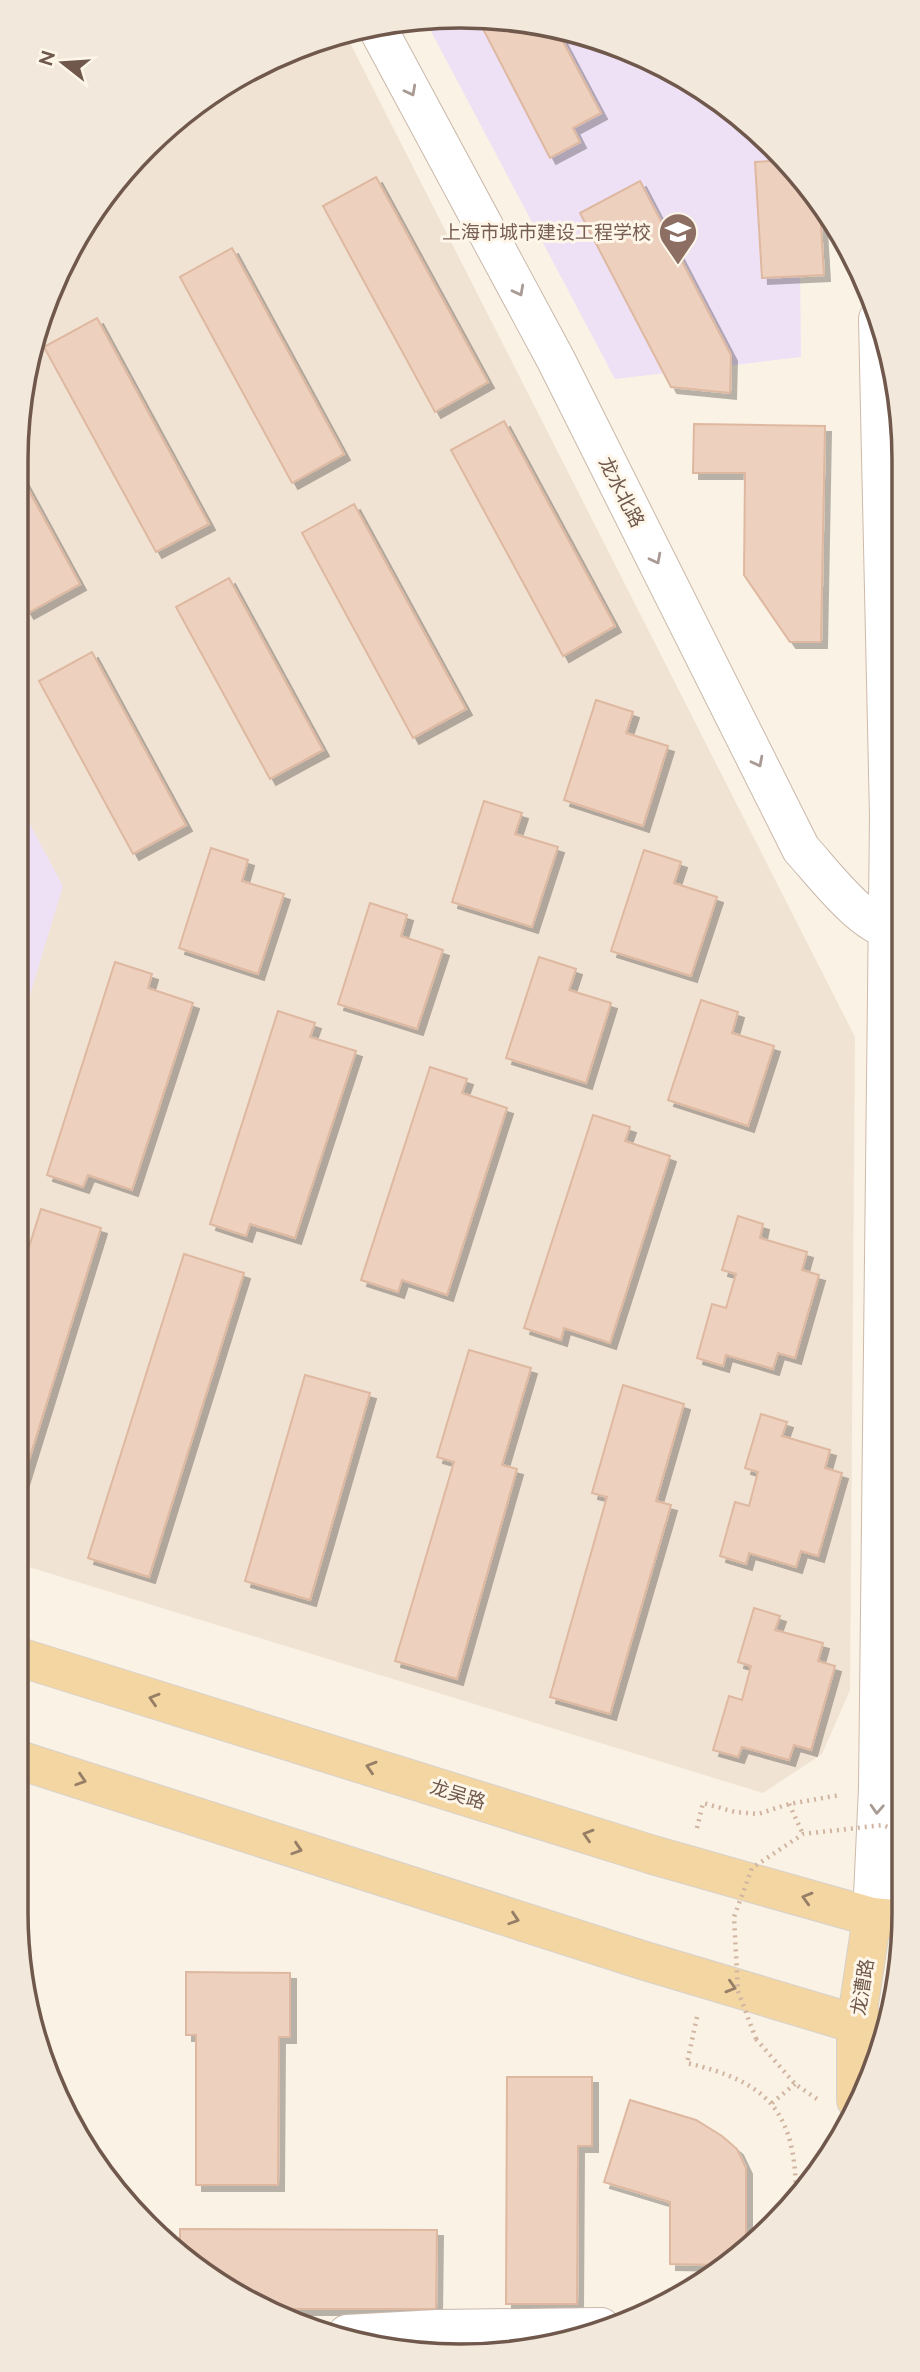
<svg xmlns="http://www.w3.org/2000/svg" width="920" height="2372" font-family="Raleway,'Noto Sans SC',sans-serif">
<defs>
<filter id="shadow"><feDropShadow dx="6" dy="6" stdDeviation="0" flood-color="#0004"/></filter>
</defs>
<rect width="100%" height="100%" fill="#faf2e4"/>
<!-- residential -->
<path fill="#f1e3d3" d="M 348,39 L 855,1037 L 850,1690 L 822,1754 L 763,1793 L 16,1563 L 16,460 L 39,318 L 126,167 L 263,62 Z"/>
<!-- education -->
<g fill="#eee1f6">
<path d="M 431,17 L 602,39 L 707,91 L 794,167 L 799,176 L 801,357 L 615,379 L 424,18 Z"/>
<path d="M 16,798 L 63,886 L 16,1041 Z"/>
</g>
<!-- building -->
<g fill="#edd1be" stroke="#deb8a0" stroke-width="2" filter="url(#shadow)">
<path d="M 480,23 L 559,34 L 601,113 L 573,128 L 580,142 L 550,158 Z"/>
<path d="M 786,160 L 794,167 L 820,209 L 824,275 L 762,278 L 755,162 Z"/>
<path d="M 376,177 L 488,382 L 435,412 L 323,206 Z"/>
<path d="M 640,181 L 731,355 L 730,393 L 671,387 L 580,213 Z"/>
<path d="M 232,248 L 344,454 L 292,483 L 180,277 Z"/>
<path d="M 97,318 L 209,524 L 156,552 L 44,347 Z"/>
<path d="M 504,421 L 615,626 L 563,656 L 451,450 Z"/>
<path d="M 694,424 L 825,426 L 821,642 L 790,642 L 744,575 L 745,473 L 693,473 Z"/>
<path d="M 16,467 L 80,584 L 28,613 L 16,592 Z"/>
<path d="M 354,504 L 466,709 L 413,738 L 302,533 Z"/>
<path d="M 229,578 L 323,750 L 270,779 L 176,607 Z"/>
<path d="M 92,652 L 186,825 L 133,854 L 39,681 Z"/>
<path d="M 596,700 L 633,712 L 626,733 L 668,746 L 643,826 L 564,800 Z"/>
<path d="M 484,801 L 522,813 L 515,834 L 558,847 L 532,927 L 452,902 Z"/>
<path d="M 211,848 L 248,860 L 242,881 L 284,894 L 258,974 L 179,948 Z"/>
<path d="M 644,850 L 681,862 L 674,883 L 717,897 L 691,976 L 611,951 Z"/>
<path d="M 370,903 L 407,915 L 401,936 L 443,950 L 417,1029 L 338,1004 Z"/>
<path d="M 539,957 L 576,969 L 569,990 L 611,1003 L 586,1083 L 506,1058 Z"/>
<path d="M 115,962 L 152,974 L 148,988 L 193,1003 L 132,1190 L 88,1175 L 83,1187 L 47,1175 Z"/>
<path d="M 701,1000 L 738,1012 L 732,1033 L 774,1046 L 748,1126 L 668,1100 Z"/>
<path d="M 278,1011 L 315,1023 L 310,1037 L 356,1051 L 295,1238 L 250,1224 L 246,1236 L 210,1224 Z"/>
<path d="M 430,1067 L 467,1079 L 462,1093 L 507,1108 L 447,1295 L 402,1280 L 398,1292 L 361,1280 Z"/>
<path d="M 593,1115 L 630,1127 L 625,1141 L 670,1156 L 610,1343 L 564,1328 L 561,1340 L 524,1328 Z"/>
<path d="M 41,1209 L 101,1228 L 16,1502 L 16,1288 Z"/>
<path d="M 738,1216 L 763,1224 L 760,1238 L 807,1252 L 802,1270 L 819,1275 L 795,1358 L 778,1353 L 773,1369 L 726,1355 L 723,1366 L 697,1358 L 712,1304 L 726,1308 L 736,1274 L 722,1270 Z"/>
<path d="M 184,1254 L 244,1273 L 149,1577 L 88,1558 Z"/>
<path d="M 469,1350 L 531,1368 L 502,1465 L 517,1469 L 457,1679 L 395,1661 L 454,1462 L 437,1457 Z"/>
<path d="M 305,1375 L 370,1393 L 310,1600 L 245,1581 Z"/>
<path d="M 623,1385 L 684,1404 L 656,1501 L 671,1505 L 610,1714 L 550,1697 L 607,1497 L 592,1493 Z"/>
<path d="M 761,1414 L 787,1422 L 782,1436 L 830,1450 L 825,1468 L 842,1473 L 818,1556 L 801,1551 L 796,1567 L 749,1553 L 746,1564 L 720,1556 L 735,1502 L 749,1506 L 758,1472 L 745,1468 Z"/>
<path d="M 754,1608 L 780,1616 L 775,1630 L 823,1643 L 818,1661 L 835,1666 L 811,1750 L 794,1745 L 789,1760 L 742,1747 L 738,1757 L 713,1750 L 729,1696 L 742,1700 L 751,1666 L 738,1662 Z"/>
<path d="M 186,1972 L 290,1973 L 290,2037 L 279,2037 L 278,2185 L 196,2185 L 196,2035 L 186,2035 Z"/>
<path d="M 507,2077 L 592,2077 L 592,2146 L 578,2146 L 577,2304 L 506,2304 Z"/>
<path d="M 630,2100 L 696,2120 L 722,2136 L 737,2149 L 746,2168 L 746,2241 L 719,2265 L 670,2264 L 670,2202 L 604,2182 Z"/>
<path d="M 180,2229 L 437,2230 L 436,2309 L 273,2309 L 238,2297 L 180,2249 Z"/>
</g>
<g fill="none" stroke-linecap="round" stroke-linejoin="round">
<!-- minor casing -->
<g stroke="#cab9ab" stroke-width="40">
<g id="minor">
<path d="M 379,31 L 556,360 L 801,849 C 825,875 865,931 902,933"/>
<path d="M 347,2334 L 437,2329 L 601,2327"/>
</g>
</g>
<!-- secondary casing -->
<g stroke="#cdbaaa" stroke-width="40">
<path id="secondary" d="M 872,1917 L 878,1788 L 889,817 L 878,319"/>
</g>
<!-- primary casing -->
<g stroke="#d7d1cd" stroke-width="40">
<g id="primary">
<path d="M 16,1656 L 653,1855 L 872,1917 L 903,1920"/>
<path d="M 16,1759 L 642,1960 L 856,2024 L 885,2030"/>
<path d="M 856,2100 L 856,2024 L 872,1917"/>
</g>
</g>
<!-- path -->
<g stroke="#d1b4a1" stroke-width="4.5" stroke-dasharray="2 5" stroke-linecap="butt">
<path d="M 789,1804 L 803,1834"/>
<path d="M 697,1828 L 703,1803 L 735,1812 L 758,1814 L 789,1804 L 840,1795"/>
<path d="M 697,2017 L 687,2063 C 768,2082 796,2111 796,2197"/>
<path d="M 756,2039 L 795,2084 L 817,2099"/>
<path d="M 772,2103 L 795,2084"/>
</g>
<!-- minor -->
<use href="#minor" stroke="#fff" stroke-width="38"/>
<!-- secondary -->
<use href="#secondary" stroke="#fff" stroke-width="38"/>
<!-- primary -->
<use href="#primary" stroke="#f3d6a1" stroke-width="38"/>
<!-- rail -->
<path stroke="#b4a4c2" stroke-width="5" stroke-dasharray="10 7" stroke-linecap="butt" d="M 392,2349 L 447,2346 L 549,2347"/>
<!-- path-bridge -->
<path stroke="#d1b4a1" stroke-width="4.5" stroke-dasharray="2 5" stroke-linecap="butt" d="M 756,2039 L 738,1991 L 734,1917 L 752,1868 L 803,1834 L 883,1825 L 904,1834"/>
</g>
<!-- one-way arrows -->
<defs><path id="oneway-chevron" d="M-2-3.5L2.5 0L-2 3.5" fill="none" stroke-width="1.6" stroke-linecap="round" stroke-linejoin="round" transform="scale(1.75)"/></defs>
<g stroke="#a99b94">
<use href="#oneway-chevron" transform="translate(411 91) rotate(62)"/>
<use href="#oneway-chevron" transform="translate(519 291) rotate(62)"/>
<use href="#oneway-chevron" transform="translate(656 559) rotate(63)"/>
<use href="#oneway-chevron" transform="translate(758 762) rotate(63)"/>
<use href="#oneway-chevron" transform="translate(877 1809) rotate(93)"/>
</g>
<g stroke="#977e66">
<use href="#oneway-chevron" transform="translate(154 1699) rotate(-163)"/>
<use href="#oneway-chevron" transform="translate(371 1767) rotate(-163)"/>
<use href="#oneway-chevron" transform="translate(81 1780) rotate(18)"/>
<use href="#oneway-chevron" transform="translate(588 1835) rotate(-163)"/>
<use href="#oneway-chevron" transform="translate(297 1849) rotate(18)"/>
<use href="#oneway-chevron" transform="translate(807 1898) rotate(-164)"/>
<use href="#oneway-chevron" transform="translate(514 1919) rotate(18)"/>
<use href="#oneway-chevron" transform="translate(731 1987) rotate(17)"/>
</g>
<!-- icons -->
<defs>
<g id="school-pin" transform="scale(2.0125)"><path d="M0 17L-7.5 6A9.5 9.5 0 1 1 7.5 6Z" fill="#8d6e63" stroke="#fdf6e9"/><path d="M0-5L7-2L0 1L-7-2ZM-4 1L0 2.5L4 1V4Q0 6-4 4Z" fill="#fff"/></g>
</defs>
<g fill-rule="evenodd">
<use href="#school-pin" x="678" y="232"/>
</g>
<g text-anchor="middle" stroke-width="6" stroke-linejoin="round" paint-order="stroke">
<!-- education labels -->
<g font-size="19" fill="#785e54" stroke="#fdf6e9" text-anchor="end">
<text x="651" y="239">上海市城市建设工程学校</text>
</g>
<!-- street labels -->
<g font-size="19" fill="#70594c" stroke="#fdf6e9">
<text transform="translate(622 492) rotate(63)" y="7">龙水北路</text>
<text transform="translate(458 1794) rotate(17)" y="7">龙吴路</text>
<text transform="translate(862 1987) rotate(-81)" y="7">龙漕路</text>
</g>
</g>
<!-- crop -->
<path d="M0 0H920V2372H0ZM460 28H460A432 432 0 0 1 892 460V1912A432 432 0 0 1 460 2344H460A432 432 0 0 1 28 1912V460A432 432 0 0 1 460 28Z" fill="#f2e9dc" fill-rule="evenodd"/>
<path fill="none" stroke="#70594c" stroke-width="3.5" d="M460 28H460A432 432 0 0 1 892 460V1912A432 432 0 0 1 460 2344H460A432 432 0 0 1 28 1912V460A432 432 0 0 1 460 28Z"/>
<!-- north arrow -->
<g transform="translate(63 63) rotate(287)" stroke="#fdf6e9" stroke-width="5" paint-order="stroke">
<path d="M0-5L12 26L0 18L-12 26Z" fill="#70594c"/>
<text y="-10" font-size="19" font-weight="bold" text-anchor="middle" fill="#70594c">N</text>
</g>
</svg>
